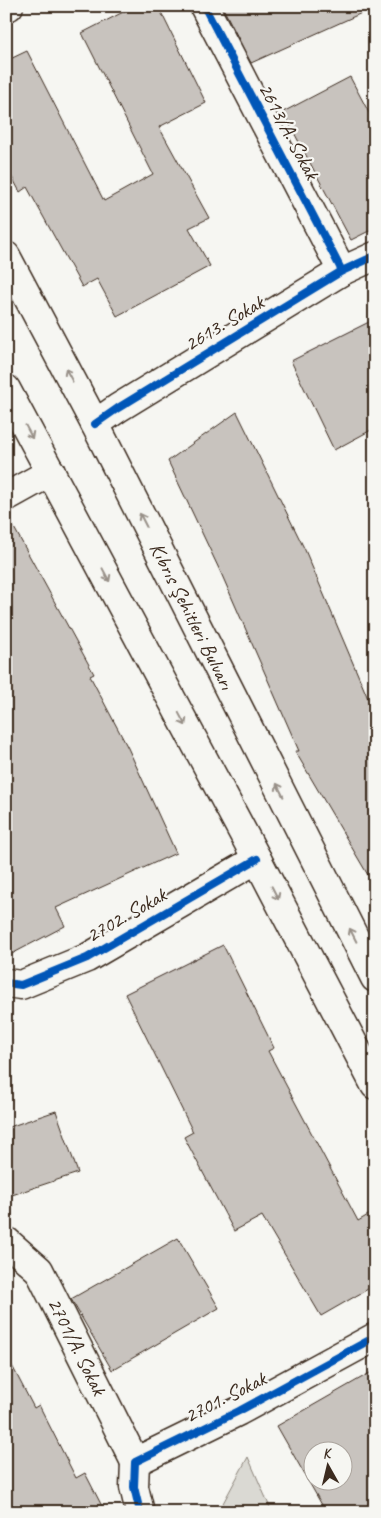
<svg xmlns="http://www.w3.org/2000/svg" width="381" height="1518" font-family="Caveat,sans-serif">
<rect width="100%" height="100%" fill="#f6f6f2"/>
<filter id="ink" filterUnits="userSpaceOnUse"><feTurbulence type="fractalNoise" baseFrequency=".02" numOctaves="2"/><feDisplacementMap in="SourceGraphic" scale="10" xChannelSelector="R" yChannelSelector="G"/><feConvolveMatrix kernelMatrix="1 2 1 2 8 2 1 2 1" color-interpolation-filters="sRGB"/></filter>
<g filter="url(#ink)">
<!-- green -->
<path fill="#dad9d3" stroke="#8a8278" d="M 248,1457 L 272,1512 L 220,1512 L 222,1505 Z"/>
<!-- building -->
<g fill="#c8c3be" stroke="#3b2a1e" fill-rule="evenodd">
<path d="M 135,6 L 158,6 L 206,103 L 159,127 L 209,218 L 189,228 L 210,266 L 117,316 L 97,279 L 82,287 L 27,187 L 20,192 L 6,166 L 6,61 L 27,51 L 104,201 L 153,174 L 82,33 Z"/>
<path d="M 222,6 L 375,6 L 375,7 L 251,63 Z"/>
<path d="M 350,77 L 375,124 L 375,228 L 351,240 L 283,112 Z"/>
<path d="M 375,319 L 375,428 L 334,450 L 291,361 Z"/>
<path d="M 237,412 L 305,550 L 375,715 L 375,887 L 295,751 L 299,751 L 221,573 L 168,461 Z"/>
<path d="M 6,513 L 94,674 L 90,676 L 128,748 L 176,853 L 56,908 L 65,926 L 6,957 Z"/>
<path d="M 223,945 L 274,1048 L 268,1051 L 358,1221 L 375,1211 L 375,1285 L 321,1316 L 262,1216 L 234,1231 L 184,1137 L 193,1132 L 125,994 Z"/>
<path d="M 56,1111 L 78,1173 L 6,1197 L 6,1128 Z"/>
<path d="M 178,1238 L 219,1308 L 112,1370 L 71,1299 Z"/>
<path d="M 6,1354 L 34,1408 L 39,1405 L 76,1478 L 85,1473 L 105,1512 L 6,1512 Z"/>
<path d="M 375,1370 L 375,1512 L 326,1512 L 277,1426 ZM 314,1450 L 344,1450 L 344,1480 L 314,1480 Z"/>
</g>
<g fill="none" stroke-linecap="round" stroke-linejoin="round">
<!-- minor casing -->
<g stroke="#3b2a1e" stroke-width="31">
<g id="minor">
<path d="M 204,6 L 342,271"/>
<path d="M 6,7 L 9,6"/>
<path d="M 95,424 L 118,408 L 342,271 L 375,256"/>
<path d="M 6,497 L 51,472"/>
<path d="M 6,983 L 21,985 L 87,958 L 257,859"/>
<path id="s1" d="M 6,1241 L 39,1270 L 135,1462"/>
<path d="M 140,1512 L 134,1487 L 135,1462 L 239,1411 L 375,1337"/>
</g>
</g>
<!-- major casing -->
<g stroke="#3b2a1e" stroke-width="31">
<g id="major">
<path id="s2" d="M 6,256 L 95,424 L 375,978"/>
<path d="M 6,389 L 257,859 L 375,1085"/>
</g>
</g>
<!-- minor -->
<use href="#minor" stroke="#f6f6f2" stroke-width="28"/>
<!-- major -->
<use href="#major" stroke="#f6f6f2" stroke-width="28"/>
<!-- cycleway casing -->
<g stroke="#f6f6f2" stroke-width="11">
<g id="cycleway">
<path d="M 204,6 L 342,271"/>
<path d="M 95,424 L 118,408 L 342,271 L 375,256"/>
<path d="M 6,983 L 21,985 L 87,958 L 257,859"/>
<path d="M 140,1512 L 134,1487 L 135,1462 L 239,1411 L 375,1337"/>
</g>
</g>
<!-- cycleway -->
<use href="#cycleway" stroke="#0057b8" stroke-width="8"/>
</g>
<!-- one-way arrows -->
<defs><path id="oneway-shaft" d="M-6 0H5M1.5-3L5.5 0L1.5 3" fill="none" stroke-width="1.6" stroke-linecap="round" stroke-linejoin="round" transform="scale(1.25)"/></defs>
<g stroke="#989088">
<use href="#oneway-shaft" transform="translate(69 375) rotate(-118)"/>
<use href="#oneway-shaft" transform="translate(29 432) rotate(62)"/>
<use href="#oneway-shaft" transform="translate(143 520) rotate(-117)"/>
<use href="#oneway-shaft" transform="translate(106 575) rotate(62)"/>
<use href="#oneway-shaft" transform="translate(182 719) rotate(62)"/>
<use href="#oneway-shaft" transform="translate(280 790) rotate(-117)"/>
<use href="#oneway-shaft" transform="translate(275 893) rotate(63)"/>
<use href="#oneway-shaft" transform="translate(353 935) rotate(-117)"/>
</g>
</g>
<g text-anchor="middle" stroke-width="4.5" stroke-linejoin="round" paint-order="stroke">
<!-- street labels -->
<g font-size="21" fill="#3b2a1e" stroke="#f6f6f2">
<text transform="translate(289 131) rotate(62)" y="7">2613/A. Sokak</text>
<text transform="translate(224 323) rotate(-31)" y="7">2613. Sokak</text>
<text dy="7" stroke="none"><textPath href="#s2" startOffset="405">Kıbrıs Şehitleri Bulvarı</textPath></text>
<text transform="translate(126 915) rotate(-30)" y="7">2702. Sokak</text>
<text dy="7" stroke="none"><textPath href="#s1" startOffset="129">2701/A. Sokak</textPath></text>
<text transform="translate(225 1397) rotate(-27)" y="7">2701. Sokak</text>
</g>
</g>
<!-- margin -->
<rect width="381" height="1518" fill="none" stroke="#f6f6f2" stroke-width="25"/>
<rect x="12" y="12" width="356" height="1493" fill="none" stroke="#3b2a1e" stroke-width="2" filter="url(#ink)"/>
<!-- north arrow -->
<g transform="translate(328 1466) rotate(352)"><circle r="24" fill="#f6f6f2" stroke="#aba49d"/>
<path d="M0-4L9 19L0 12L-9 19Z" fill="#3b2a1e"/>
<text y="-8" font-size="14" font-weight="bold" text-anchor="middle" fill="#3b2a1e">K</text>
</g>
</svg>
